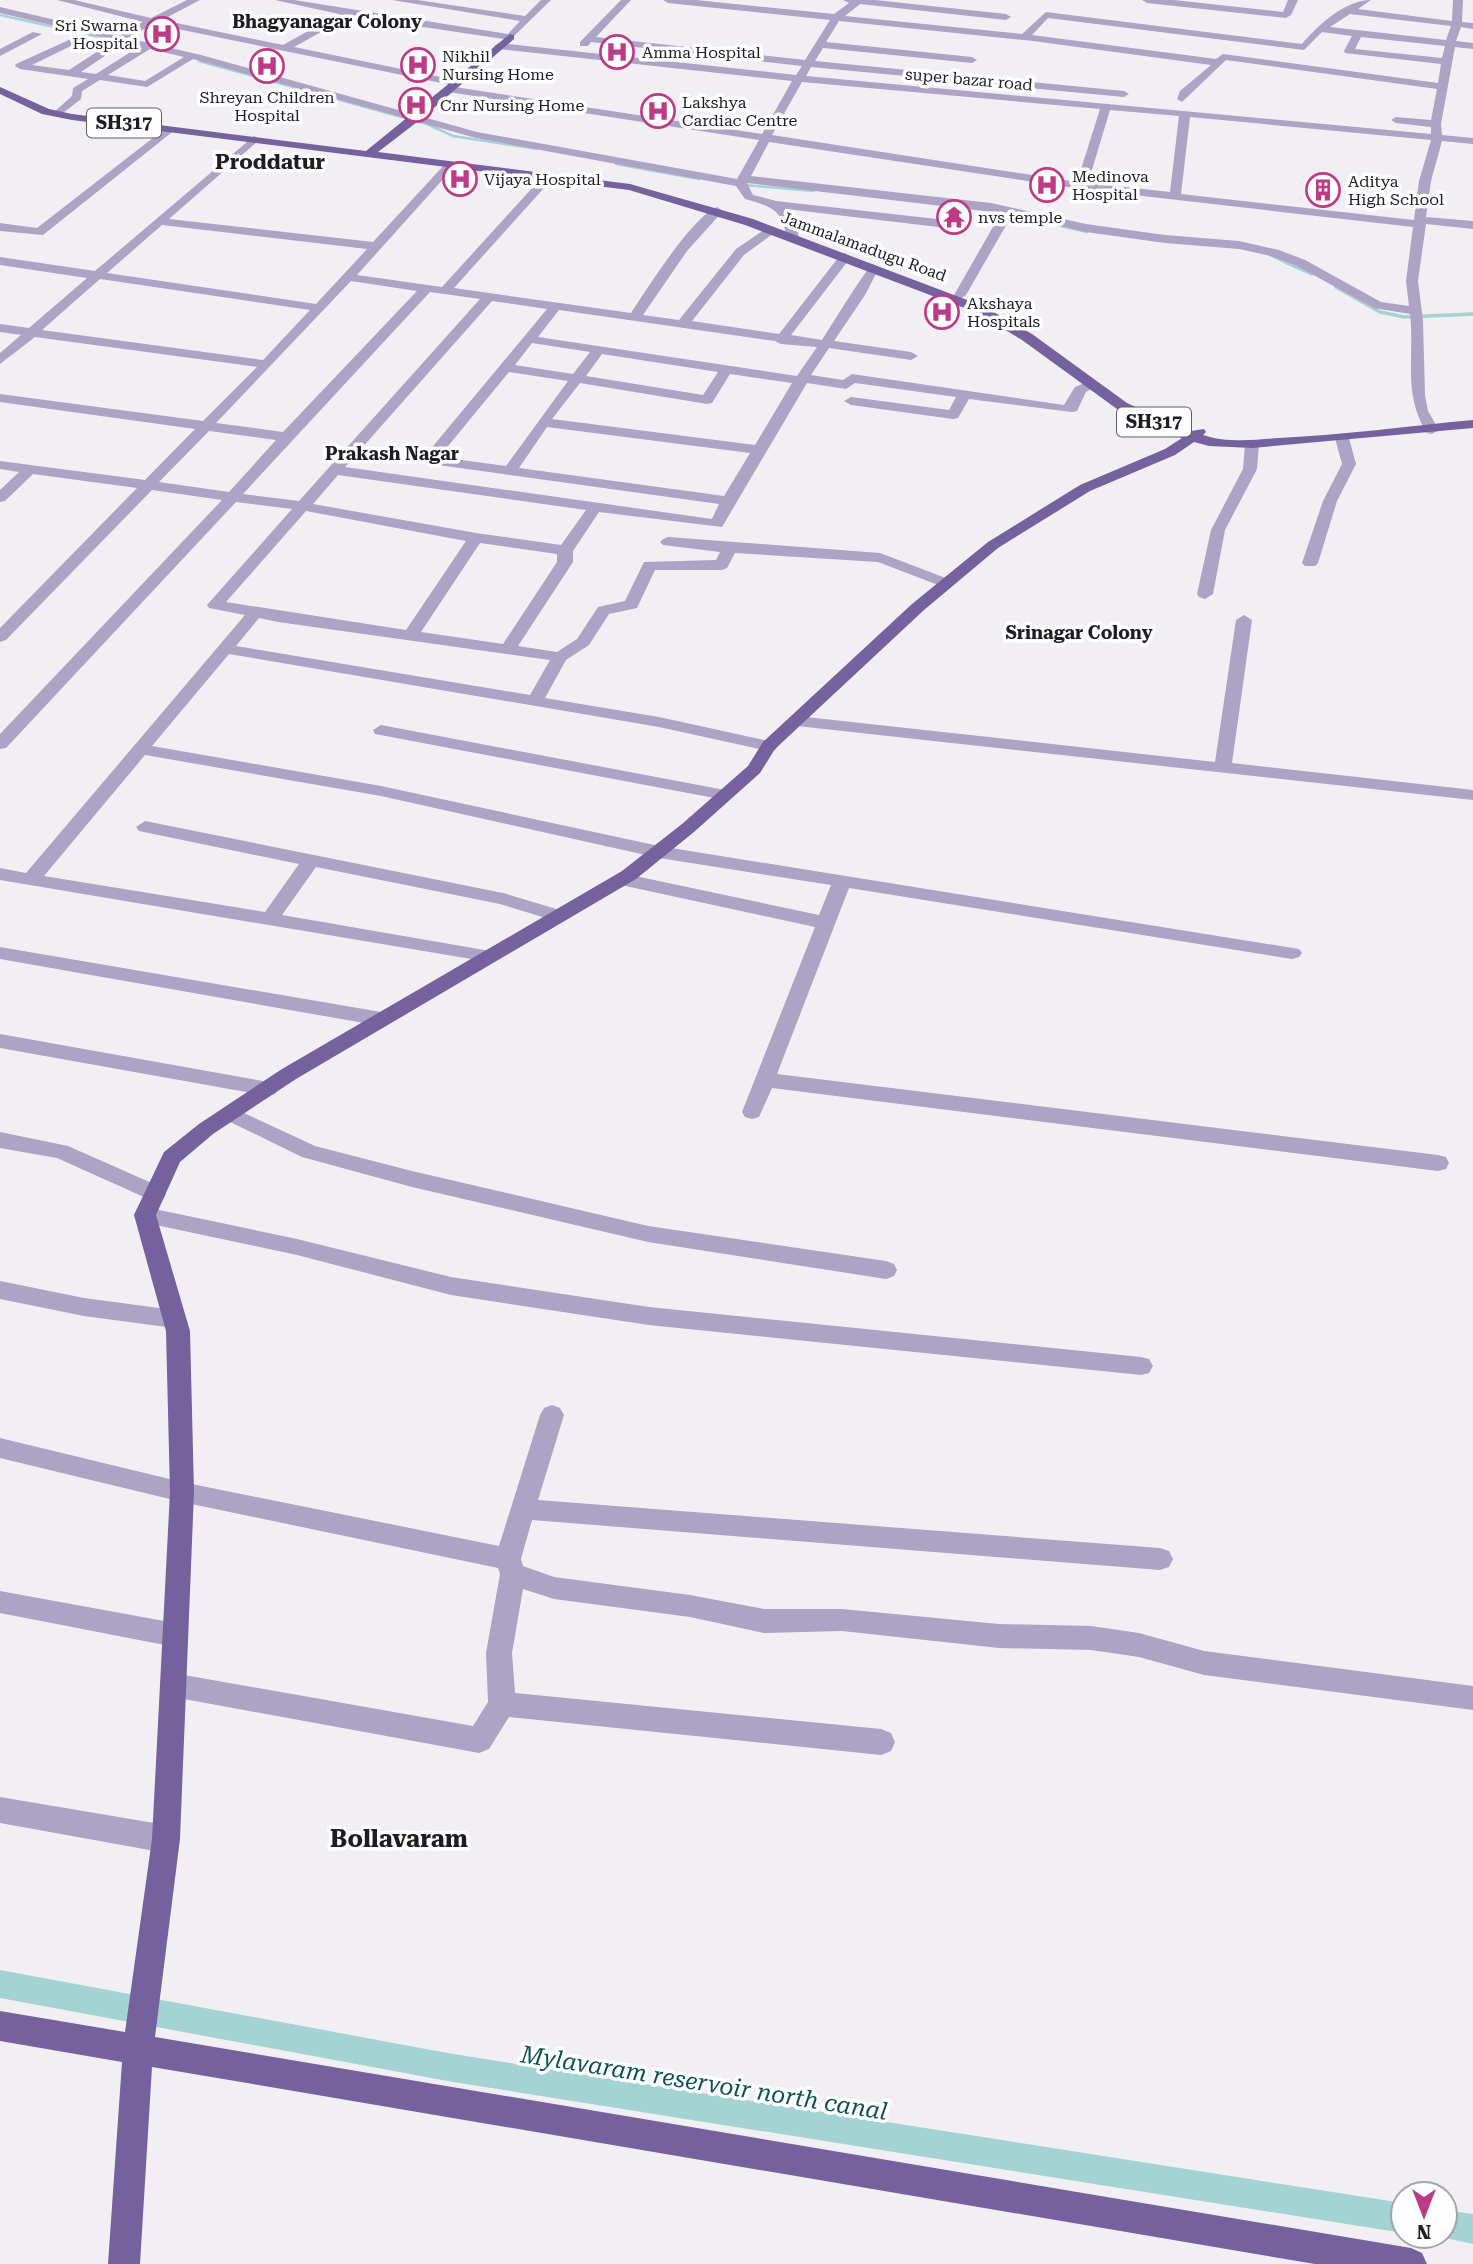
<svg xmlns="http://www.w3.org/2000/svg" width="1473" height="2264" font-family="'Roboto Serif',serif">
<rect width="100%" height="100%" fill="#f2eff4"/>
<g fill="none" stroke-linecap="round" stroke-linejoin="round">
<!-- stream-far1 -->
<g stroke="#a3d3d2" stroke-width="2.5">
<path d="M 0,15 L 122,42"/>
<path d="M 199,61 L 427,124 L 453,136 L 538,149"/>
<path d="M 616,164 L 699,179"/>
<path d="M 744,185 L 814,191"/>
<path d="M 1022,217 L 1087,232"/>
<path d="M 1270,255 L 1289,264"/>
</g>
<!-- stream -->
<g stroke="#a3d3d2" stroke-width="3.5">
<path d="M 1285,262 L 1312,274"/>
<path d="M 1336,287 L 1380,312 L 1404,317 L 1473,314"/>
</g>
<!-- canal -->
<g fill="#a3d3d2" fill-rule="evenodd">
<path d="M 0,1970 L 453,2054 L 1403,2203 L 1403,2233 L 453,2082 L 0,1998 Z"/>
<path d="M 1445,2210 L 1473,2214 L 1473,2244 L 1436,2236 L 1445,2236 Z"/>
</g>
<!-- minor -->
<g fill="#aca3c5" fill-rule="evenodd">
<path d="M 57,0 L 74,0 L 151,18 L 187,0 L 200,0 L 162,20 L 283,45 L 339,14 L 275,0 L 294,0 L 508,34 L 520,21 L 392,0 L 417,0 L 525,16 L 541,0 L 551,0 L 510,40 L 350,16 L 294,47 L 460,81 L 461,83 L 456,86 L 153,24 L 128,38 L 201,55 L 477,132 L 737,179 L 759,140 L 448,92 L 443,89 L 448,86 L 762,134 L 792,81 L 499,49 L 494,46 L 499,43 L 796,75 L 802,66 L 591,42 L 588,46 L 580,46 L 580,42 L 621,0 L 631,0 L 596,37 L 805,60 L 830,20 L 668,3 L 663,0 L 696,0 L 834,14 L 849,3 L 843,0 L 875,0 L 1006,14 L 1011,17 L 1006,20 L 860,4 L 845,16 L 1022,34 L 1046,12 L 1302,44 C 1318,25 1345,0 1371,0 L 1358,9 L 1452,21 L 1453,0 L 1463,0 L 1462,22 L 1473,23 L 1473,29 L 1461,27 L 1456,41 L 1473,43 L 1473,49 L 1455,47 L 1441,124 L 1442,135 L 1473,138 L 1473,144 L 1442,141 L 1431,181 L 1426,217 L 1473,221 L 1473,229 L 1426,224 L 1418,281 L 1423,321 L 1425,395 L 1428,411 L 1439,430 L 1432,434 L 1427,433 C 1402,394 1415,357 1410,314 L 1374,308 L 1297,266 L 1271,256 L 1239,249 L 1165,243 L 1086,232 L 1012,215 L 966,295 L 960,299 L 954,295 L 1001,213 L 747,183 L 753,195 L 776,201 L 955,221 L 961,225 L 955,229 L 786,209 L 796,221 L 799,239 L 793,243 L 787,239 C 782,209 772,207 745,199 L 736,186 L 476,138 L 193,59 L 147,87 L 100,80 L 82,91 L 81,99 L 58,117 L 53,114 L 54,112 L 72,96 L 73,88 L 88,79 L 20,69 L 15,66 L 16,64 L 71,39 L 75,40 L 75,44 L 32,65 L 69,70 L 115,40 L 0,13 L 0,7 L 119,35 L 143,22 ZM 1350,14 L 1451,26 L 1446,40 L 1330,27 ZM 1048,18 L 1304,50 L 1322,32 L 1352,36 L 1344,51 L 1345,53 L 1441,64 L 1438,83 L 1223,54 L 1216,59 L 1032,35 ZM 839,21 L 1033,41 L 1211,65 L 1180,91 L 1177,99 L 1182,102 L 1226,60 L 1437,89 L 1431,120 L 1396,117 L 1391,120 L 1396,123 L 1431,127 L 1431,134 L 806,76 L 811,67 L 1124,97 L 1129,94 L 1124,91 L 815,61 L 823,48 L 972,63 L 977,60 L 972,57 L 826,42 ZM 1361,37 L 1445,46 L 1442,58 L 1355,49 ZM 124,43 L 140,46 L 96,74 L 81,72 ZM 150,49 L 184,57 L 145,81 L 108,75 ZM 802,82 L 1100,109 L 1077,182 L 772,135 ZM 1110,110 L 1179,116 L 1170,192 L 1088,183 ZM 1190,117 L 1431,140 L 1419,181 L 1414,220 L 1181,194 ZM 769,142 L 1081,189 L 1413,227 L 1406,281 L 1409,306 L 1381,302 L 1305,260 L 1279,250 L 1239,241 L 1165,235 L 1086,224 L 991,203 L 751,176 Z"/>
<path d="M 1142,0 L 1174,0 L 1283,12 L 1288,0 L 1298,0 L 1291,15 L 1286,18 L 1147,3 Z"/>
<path d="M 33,32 L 42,34 L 0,56 L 0,49 Z"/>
<path d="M 167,127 L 176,129 L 43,235 L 0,231 L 0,223 L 37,228 Z"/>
<path d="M 254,136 L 260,139 L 258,141 L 169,219 L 373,242 L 446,163 L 454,163 L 454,167 L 357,275 L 442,287 L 544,175 L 548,174 L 554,177 L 552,179 L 454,288 L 631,313 C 647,289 692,217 717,207 L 723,211 L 687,251 L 643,315 L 679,320 L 736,249 L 770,226 L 774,227 L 774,233 L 744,255 L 692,321 L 779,334 L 841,254 L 845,253 L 851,257 L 791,335 L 822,340 C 830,328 867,267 873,264 L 879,268 L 865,295 L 834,341 L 911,352 L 918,356 L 911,360 L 829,348 L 811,375 L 843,380 L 852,374 L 1064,405 L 1075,387 L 1092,380 L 1099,384 L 1086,392 L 1077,411 L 1072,412 L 969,399 L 958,418 L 953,419 L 851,405 L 844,401 L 851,397 L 949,410 L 956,397 L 855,383 L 846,389 L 807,383 L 722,527 L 599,512 L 573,551 L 573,562 L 518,646 L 557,652 L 577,639 L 598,607 L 625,601 L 644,562 L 716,560 L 720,552 L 663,545 L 660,542 L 663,539 L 668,537 L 880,553 L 951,580 L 954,583 L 946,588 L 878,562 L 735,553 L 727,568 L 722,570 L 655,570 L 637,608 L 609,614 L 589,645 L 566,660 L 545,698 L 659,717 L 769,741 L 778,746 L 775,750 L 769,751 L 659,727 L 229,654 L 152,746 L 381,786 L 659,846 L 1299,949 L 1302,953 L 1299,957 L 1292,959 L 849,888 L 777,1074 L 1438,1155 L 1446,1157 L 1449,1163 L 1446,1169 L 1438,1171 L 772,1088 L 759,1117 L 752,1119 L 745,1117 L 742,1112 L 815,927 L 621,885 L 612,879 L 621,873 L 819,915 L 831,885 L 659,858 L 381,796 L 145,755 L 44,876 L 265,912 L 299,864 L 139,831 L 136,827 L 145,821 L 503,893 L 563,911 L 565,915 L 563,919 L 556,921 L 500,904 L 316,867 L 282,915 L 496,952 L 499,956 L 496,960 L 489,962 L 0,880 L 0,868 L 26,873 L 245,615 L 209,608 L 207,605 L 292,509 L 236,502 L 6,748 L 0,749 L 0,734 L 222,500 L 152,490 L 6,640 L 0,642 L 0,628 L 137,488 L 33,474 L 5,501 L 0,502 L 0,490 L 19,472 L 0,469 L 0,461 L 145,480 L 195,429 L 0,402 L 0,394 L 203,421 L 257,367 L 35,337 L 0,364 L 0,353 L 21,335 L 0,332 L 0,324 L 29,328 L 87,278 L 0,265 L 0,257 L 95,271 ZM 162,225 L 367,249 L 316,304 L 107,273 ZM 100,279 L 310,310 L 263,360 L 42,330 ZM 351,281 L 417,291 L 283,432 L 216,423 ZM 430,292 L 480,299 L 299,501 L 243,494 ZM 492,301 L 547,309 L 424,457 L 424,463 L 719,504 L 712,519 L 345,467 ZM 559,310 L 775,341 L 781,344 L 817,347 L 797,376 L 538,337 ZM 532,343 L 590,352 L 573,374 L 515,365 ZM 602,354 L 718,372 L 703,395 L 586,376 ZM 509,372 L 568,381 L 506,466 L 439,457 ZM 730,374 L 792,383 L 755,445 L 552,419 L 580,383 L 707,404 L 712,403 ZM 547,427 L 750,453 L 724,496 L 519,468 ZM 209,431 L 276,440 L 229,492 L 159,482 ZM 338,475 L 586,510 L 561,545 L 476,533 L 313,504 ZM 306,511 L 466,541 L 406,630 L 226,602 ZM 480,543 L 557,554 L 557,562 L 503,644 L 421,632 ZM 259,618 L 278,622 L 550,660 L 530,695 L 236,646 Z"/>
<path d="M 1342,434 L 1349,438 L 1356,464 L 1337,501 L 1318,563 L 1315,566 L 1305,566 L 1302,563 L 1323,501 L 1342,464 L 1335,438 Z"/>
<path d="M 1252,440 L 1259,444 L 1257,469 L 1225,530 L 1213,594 L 1205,599 L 1199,597 L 1197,594 L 1211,530 L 1243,469 L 1245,444 Z"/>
<path d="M 1244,615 L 1252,620 L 1232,763 L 1473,790 L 1473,800 L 797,726 L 789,721 L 797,716 L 1215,762 L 1236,620 Z"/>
<path d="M 381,725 L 725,790 L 734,795 L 725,800 L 375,734 L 373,730 Z"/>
<path d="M 0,947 L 381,1012 L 388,1014 L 391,1019 L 388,1024 L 381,1026 L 0,959 Z"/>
<path d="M 0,1034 L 268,1082 L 275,1084 L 278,1089 L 275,1094 L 268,1096 L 0,1048 Z"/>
<path d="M 231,1107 L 315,1146 L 412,1171 L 648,1226 L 886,1261 L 894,1264 L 897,1270 L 894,1276 L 886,1279 L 648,1242 L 412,1187 L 302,1157 L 224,1119 L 221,1114 L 224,1109 Z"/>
<path d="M 0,1132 L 68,1146 L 163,1188 L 166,1194 L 163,1200 L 155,1202 L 57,1158 L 0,1148 Z"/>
<path d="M 145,1207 L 297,1239 L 451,1277 L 649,1307 L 1141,1357 L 1149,1359 L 1153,1366 L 1149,1373 L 1141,1375 L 649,1325 L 451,1295 L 297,1255 L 137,1221 L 134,1215 L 137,1209 Z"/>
<path d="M 0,1281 L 84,1298 L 174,1310 L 182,1313 L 185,1319 L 182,1325 L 174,1328 L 84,1316 L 0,1299 Z"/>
<path d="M 552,1405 L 560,1408 L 564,1415 L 538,1500 L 1160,1548 L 1169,1551 L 1173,1559 L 1169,1567 L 1160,1570 L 532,1520 L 521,1559 L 523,1566 L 554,1577 L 690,1595 L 764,1609 L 842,1609 L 999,1624 L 1091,1626 L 1139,1633 L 1204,1651 L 1473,1686 L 1473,1710 L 1204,1675 L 1139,1657 L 1091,1650 L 999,1648 L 842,1631 L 764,1633 L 690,1617 L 554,1599 L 523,1589 L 512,1653 L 515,1693 L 881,1729 L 891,1733 L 895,1742 L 891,1751 L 881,1755 L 509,1717 L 489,1749 L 479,1753 L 173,1697 L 164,1694 L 160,1685 L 164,1676 L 173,1673 L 473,1726 L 488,1702 L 486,1653 L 500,1574 L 498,1568 L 182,1502 L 0,1458 L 0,1438 L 182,1482 L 499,1546 L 540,1415 L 544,1408 Z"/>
<path d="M 0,1591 L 175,1623 L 184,1627 L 188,1635 L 184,1643 L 175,1647 L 0,1613 Z"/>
<path d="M 0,1797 L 166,1825 L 176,1829 L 180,1839 L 176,1849 L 166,1853 L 0,1823 Z"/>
</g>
<!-- major -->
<path fill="#74619d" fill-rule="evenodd" d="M 510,34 L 514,35 L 514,39 L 421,119 L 378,152 L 630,184 L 753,219 L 983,306 L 1032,334 L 1127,403 L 1181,428 L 1191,431 L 1204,429 L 1206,432 L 1203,435 C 1226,443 1255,440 1279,438 C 1344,435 1408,426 1473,420 L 1473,428 L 1252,448 L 1209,446 L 1194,442 L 1175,455 L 1090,491 L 998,548 L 924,610 L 775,749 L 760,773 L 694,832 L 636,879 L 296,1079 L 213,1134 L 180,1162 L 156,1215 L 190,1331 L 194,1492 L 180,1839 L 155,2037 L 1411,2248 L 1422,2253 L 1427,2264 L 1315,2264 L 152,2067 L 140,2264 L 108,2264 L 122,2062 L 0,2041 L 0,2011 L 125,2032 L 152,1839 L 170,1492 L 166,1331 L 134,1215 L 164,1152 L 199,1124 L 282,1069 L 622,871 L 682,824 L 748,766 L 763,742 L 912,604 L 988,542 L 1080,485 L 1165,449 L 1182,438 L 1117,409 L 1022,340 L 975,312 L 745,225 L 629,190 L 72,120 L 42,114 L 0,94 L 0,87 L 49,109 L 72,114 L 366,151 Z"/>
</g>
<!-- icons -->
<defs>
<g id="hospital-ring" transform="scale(1.75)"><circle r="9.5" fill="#fefdff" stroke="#bd3b84" stroke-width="1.5"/><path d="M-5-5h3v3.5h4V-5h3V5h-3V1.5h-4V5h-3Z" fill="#bd3b84"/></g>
<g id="building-ring" transform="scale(1.75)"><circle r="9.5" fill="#fefdff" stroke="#bd3b84" stroke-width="1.5"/><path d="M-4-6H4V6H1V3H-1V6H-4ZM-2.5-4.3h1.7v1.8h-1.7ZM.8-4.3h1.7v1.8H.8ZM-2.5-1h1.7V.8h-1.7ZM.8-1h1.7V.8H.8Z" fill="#bd3b84"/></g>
<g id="temple-ring" transform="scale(1.75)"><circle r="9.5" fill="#fefdff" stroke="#bd3b84" stroke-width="1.5"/><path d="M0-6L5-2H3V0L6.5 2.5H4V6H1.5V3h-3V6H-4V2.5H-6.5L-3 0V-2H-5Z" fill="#bd3b84"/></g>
</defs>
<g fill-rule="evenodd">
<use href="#hospital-ring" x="162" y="34"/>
<use href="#hospital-ring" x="617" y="52"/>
<use href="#hospital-ring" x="418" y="65"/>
<use href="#hospital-ring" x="267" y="66"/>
<use href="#hospital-ring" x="416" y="105"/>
<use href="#hospital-ring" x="658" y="111"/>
<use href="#hospital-ring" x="460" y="179"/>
<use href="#hospital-ring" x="1047" y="185"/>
<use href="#building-ring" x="1323" y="190"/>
<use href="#temple-ring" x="954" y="217"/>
<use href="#hospital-ring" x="942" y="312"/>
</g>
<g text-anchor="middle" stroke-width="7" stroke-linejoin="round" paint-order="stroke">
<!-- far-poi labels -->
<g font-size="16" fill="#1e1d1f" stroke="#fefdff" text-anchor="start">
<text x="138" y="31" text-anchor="end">Sri Swarna<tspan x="138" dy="18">Hospital</tspan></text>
<text x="642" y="58">Amma Hospital</text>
<text x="442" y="62">Nikhil<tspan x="442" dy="18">Nursing Home</tspan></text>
<text x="267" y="103" text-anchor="middle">Shreyan Children<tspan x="267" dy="18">Hospital</tspan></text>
<text x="682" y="108">Lakshya<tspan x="682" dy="18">Cardiac Centre</tspan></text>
<text x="440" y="111">Cnr Nursing Home</text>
<text x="1072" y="182">Medinova<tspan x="1072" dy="18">Hospital</tspan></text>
<text x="484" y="185">Vijaya Hospital</text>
<text x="1348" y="187">Aditya<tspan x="1348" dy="18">High School</tspan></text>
<text x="978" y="223">nvs temple</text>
<text x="967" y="309">Akshaya<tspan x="967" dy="18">Hospitals</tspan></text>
</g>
<!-- far-street labels -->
<g font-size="16" fill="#1e1d1f" stroke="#fefdff">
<text transform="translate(969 79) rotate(5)" y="6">super bazar road</text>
<text transform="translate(864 246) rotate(20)" y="6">Jammalamadugu Road</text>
</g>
<!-- far-neighbourhood labels -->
<g font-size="18" font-weight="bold" fill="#1e1d1f" stroke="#fefdff">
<text x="327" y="28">Bhagyanagar Colony</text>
<text x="392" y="460">Prakash Nagar</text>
<text x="1079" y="639">Srinagar Colony</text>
</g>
<!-- shield labels -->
<g fill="#fefdff" stroke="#616062" stroke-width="2">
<rect x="87" y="108.5" width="74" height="29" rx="5"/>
<rect x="1117" y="407.5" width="74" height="29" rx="5"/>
</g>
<g font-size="18" font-weight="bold" fill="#1e1d1f">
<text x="124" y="129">SH317</text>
<text x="1154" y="428">SH317</text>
</g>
<!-- far-district labels -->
<g font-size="21" font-weight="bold" fill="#1e1d1f" stroke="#fefdff">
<text x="270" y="169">Proddatur</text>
</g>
<!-- near-neighbourhood labels -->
<g font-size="24" font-weight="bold" fill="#1e1d1f" stroke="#fefdff">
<text x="399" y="1847">Bollavaram</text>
</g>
<!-- near-water labels -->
<g font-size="24" font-style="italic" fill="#0c5253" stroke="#fefdff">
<text transform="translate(704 2083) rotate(9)" y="8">Mylavaram reservoir north canal</text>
</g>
</g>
<!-- north arrow -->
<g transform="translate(1424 2215) rotate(180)"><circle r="33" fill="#fefdff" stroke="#a4a3a5" stroke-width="2"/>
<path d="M0-5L12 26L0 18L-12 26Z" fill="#bd3b84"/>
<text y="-10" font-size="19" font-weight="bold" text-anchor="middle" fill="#1e1d1f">N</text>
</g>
</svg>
